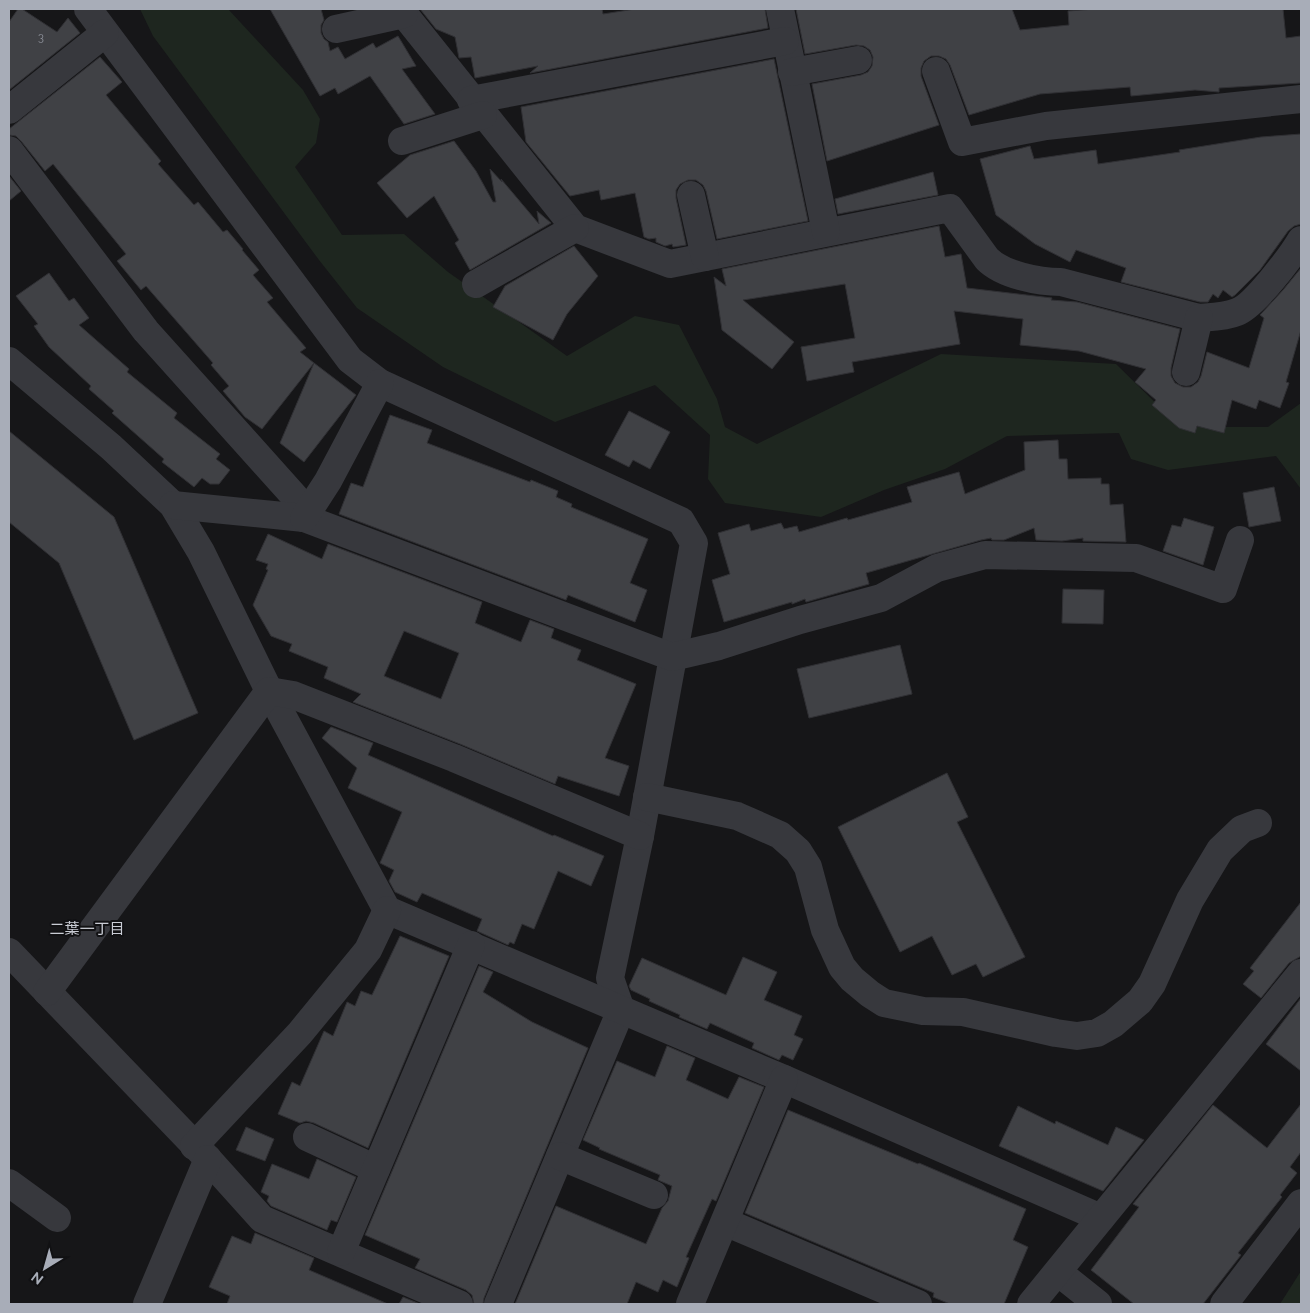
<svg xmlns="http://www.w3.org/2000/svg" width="1310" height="1313" font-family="Raleway,'Noto Sans JP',sans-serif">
<rect width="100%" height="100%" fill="#161618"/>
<!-- green -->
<g fill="#1e261f">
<path d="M 140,9 L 228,9 L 303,90 L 320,119 L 316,143 L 295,167 L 342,235 L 404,234 L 448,272 L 567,356 L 635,316 L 679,325 L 717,399 L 725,427 L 757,444 L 941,354 L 1116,364 L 1180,427 L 1268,427 L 1301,403 L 1301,489 L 1276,456 L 1168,470 L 1131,459 L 1119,433 L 1007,436 L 945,469 L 884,490 L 821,517 L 725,503 L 708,479 L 710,435 L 655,385 L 555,422 L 443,367 L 357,308 L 319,260 L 153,36 Z"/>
<path d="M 1301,1271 L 1301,1304 L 1280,1304 Z"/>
</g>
<!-- building -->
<g fill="#404145" stroke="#303034" fill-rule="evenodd">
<path d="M 18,9 L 22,9 L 57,32 L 68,18 L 80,33 L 9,90 L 9,22 Z"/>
<path d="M 270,9 L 321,9 L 324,20 L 321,25 L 321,33 L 324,39 L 328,42 L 330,51 L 338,47 L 345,59 L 373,43 L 376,48 L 398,36 L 416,66 L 402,69 L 435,114 L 404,124 L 370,76 L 338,94 L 335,88 L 320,96 Z"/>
<path d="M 420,9 L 602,9 L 603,14 L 635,9 L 765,9 L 768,28 L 530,73 L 538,66 L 475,78 L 471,57 L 459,58 L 455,37 L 436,29 Z"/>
<path d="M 796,9 L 1012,9 L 1020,30 L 1069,25 L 1068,11 L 1095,9 L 1283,9 L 1286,38 L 1301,36 L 1301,83 L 1219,88 L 1219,92 L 1195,90 L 1131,96 L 1130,87 L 1040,94 L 969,115 L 950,65 L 946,59 L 939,56 L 931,56 L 924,61 L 921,68 L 921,76 L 939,125 L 827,161 L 812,84 L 861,75 L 868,72 L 872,66 L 873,57 L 870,50 L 864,46 L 856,45 L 805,54 Z"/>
<path d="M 100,57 L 122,82 L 106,95 L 161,161 L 158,164 L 194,205 L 198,202 L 223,232 L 227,230 L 243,249 L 242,250 L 259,270 L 253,275 L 273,298 L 267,302 L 306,348 L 300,352 L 314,363 L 262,429 L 245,417 L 223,391 L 229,386 L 211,365 L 213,363 L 146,286 L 141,290 L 117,261 L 126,254 L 53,164 L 45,171 L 21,141 L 16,136 L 9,135 L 9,129 Z"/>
<path d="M 774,59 L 808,221 L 717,239 L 706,191 L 703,185 L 696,180 L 688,180 L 680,184 L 676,190 L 676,198 L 686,245 L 673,247 L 672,244 L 665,246 L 656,242 L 656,238 L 649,239 L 644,237 L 635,193 L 601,200 L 599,190 L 570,196 L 526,142 L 521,107 Z"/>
<path d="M 1301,134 L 1301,224 L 1294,226 L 1288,231 L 1260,270 L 1235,295 L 1232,297 L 1223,290 L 1218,298 L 1213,294 L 1208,302 L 1200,302 L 1121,282 L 1126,268 L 1076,250 L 1070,262 L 1035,244 L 996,215 L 980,159 L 1030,146 L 1034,159 L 1096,150 L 1098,164 L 1180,152 L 1179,150 L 1261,137 Z"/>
<path d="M 454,141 L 476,171 L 493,202 L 496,202 L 490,169 L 502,182 L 501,179 L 539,224 L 537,211 L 551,223 L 470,270 L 455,243 L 459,240 L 434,196 L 407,218 L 377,183 L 410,155 Z"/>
<path d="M 933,172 L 938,195 L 838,214 L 835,199 Z"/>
<path d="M 9,176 L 21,191 L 9,201 Z"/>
<path d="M 939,226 L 945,257 L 961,254 L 967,288 L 1052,298 L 1051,300 L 1077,302 L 1180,329 L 1171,368 L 1171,376 L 1175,383 L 1183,387 L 1191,387 L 1198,382 L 1201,376 L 1207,352 L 1249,368 L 1264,318 L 1260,315 L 1283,290 L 1301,268 L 1301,330 L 1286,382 L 1289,383 L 1280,408 L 1259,400 L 1256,409 L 1232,400 L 1224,433 L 1197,426 L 1195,433 L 1179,428 L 1152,405 L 1156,400 L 1135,382 L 1146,369 L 1079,351 L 1020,345 L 1023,319 L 954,311 L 960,344 L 852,362 L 854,372 L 807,381 L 801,347 L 855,338 L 845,284 L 743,300 L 794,342 L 772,369 L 722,330 L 714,277 L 726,286 L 722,269 Z"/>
<path d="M 574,246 L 598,276 L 567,314 L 553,340 L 493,307 L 505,286 Z"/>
<path d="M 49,273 L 69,301 L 74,298 L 89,318 L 79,325 L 129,369 L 127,372 L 177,413 L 174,418 L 220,454 L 216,459 L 230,470 L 219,484 L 210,484 L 202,478 L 194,487 L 162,462 L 164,459 L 112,413 L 114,411 L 89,389 L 91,386 L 49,347 L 34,326 L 38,324 L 16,296 Z"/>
<path d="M 314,363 L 356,395 L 304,462 L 280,443 Z"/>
<path d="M 629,411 L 670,432 L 650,469 L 633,460 L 629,467 L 605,455 Z"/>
<path d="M 390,415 L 432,430 L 427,443 L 530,482 L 531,480 L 558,491 L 556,497 L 572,504 L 571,507 L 648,539 L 630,583 L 647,590 L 635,622 L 568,595 L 566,600 L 339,514 L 351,483 L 363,487 Z"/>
<path d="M 9,431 L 114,517 L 198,713 L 134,740 L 59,563 L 9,522 Z"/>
<path d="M 1058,440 L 1059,459 L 1067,459 L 1068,479 L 1101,478 L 1101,484 L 1109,484 L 1110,505 L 1123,504 L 1126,542 L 1083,541 L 1083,538 L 1062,541 L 1036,540 L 1034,528 L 1004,540 L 992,540 L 991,538 L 981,540 L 866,573 L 869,584 L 806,602 L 805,599 L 792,604 L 792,602 L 724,622 L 712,580 L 730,574 L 718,533 L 749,524 L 751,531 L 781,523 L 784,529 L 797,526 L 799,532 L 847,518 L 848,520 L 912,502 L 907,487 L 959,472 L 965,494 L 1025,470 L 1024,442 Z"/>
<path d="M 1274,487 L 1281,521 L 1249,527 L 1243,493 Z"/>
<path d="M 1184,518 L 1214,527 L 1203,565 L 1163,551 L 1172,525 L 1181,527 Z"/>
<path d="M 268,534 L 322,559 L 328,544 L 482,602 L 475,623 L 521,642 L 530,620 L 554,629 L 551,638 L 581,650 L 577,660 L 636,684 L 605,758 L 629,766 L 619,796 L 558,776 L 555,784 L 460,744 L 353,702 L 361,694 L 324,678 L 328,667 L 289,651 L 292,644 L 271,636 L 253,605 L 268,570 L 266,569 L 268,564 L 256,560 ZM 404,631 L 459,653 L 441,699 L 384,676 Z"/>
<path d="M 1063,589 L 1104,590 L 1103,624 L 1062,623 Z"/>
<path d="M 900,645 L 912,694 L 809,718 L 797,669 Z"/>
<path d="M 331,727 L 373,743 L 368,755 L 553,836 L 554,835 L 604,856 L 591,886 L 558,871 L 534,929 L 522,924 L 514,944 L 510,942 L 508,945 L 477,931 L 482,919 L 422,893 L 417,902 L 395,892 L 389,881 L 394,870 L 380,863 L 402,812 L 348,788 L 357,768 L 322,738 Z"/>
<path d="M 947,773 L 968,817 L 957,822 L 1025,957 L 983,977 L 976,964 L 952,975 L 932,936 L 900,952 L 838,827 Z"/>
<path d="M 1301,902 L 1301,956 L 1289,963 L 1261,998 L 1243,984 L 1254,971 L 1250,968 Z"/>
<path d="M 400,936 L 449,956 L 368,1148 L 314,1123 L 306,1121 L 300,1123 L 278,1114 L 292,1082 L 300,1086 L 324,1031 L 333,1036 L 347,1002 L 355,1006 L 361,991 L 372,995 Z"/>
<path d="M 743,957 L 777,972 L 764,1000 L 802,1016 L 794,1035 L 803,1039 L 793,1060 L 782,1055 L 779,1060 L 752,1048 L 754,1043 L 710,1023 L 707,1029 L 679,1017 L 680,1015 L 649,1001 L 650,999 L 631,990 L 629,986 L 642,958 L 726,995 Z"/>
<path d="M 479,966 L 493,972 L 483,992 L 532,1022 L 588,1048 L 484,1298 L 483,1304 L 474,1304 L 472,1295 L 466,1290 L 415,1268 L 420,1259 L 365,1235 Z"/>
<path d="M 1301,998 L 1301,1071 L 1266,1044 Z"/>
<path d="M 667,1046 L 695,1058 L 686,1080 L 728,1099 L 739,1077 L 764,1087 L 716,1201 L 712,1199 L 686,1257 L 689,1258 L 677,1287 L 663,1280 L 658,1292 L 636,1282 L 627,1304 L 515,1304 L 556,1206 L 646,1244 L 662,1208 L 668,1201 L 672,1186 L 658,1180 L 660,1175 L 599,1149 L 600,1148 L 583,1140 L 617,1061 L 655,1077 Z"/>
<path d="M 1301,1104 L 1301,1152 L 1290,1167 L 1297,1173 L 1280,1195 L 1282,1197 L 1238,1253 L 1241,1255 L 1203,1304 L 1134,1304 L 1091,1270 L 1139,1207 L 1133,1204 L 1213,1105 L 1267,1148 Z"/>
<path d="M 1018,1106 L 1055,1124 L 1056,1121 L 1108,1145 L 1116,1127 L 1144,1140 L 1103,1191 L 999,1146 Z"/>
<path d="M 788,1110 L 918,1164 L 919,1163 L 1026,1209 L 1013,1240 L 1028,1247 L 1004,1304 L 950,1304 L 933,1297 L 934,1293 L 745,1213 Z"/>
<path d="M 246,1127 L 274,1139 L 265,1161 L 236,1150 Z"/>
<path d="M 317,1159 L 356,1177 L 337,1222 L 331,1220 L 327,1230 L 271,1206 L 267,1201 L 269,1196 L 261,1192 L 272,1164 L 309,1179 Z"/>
<path d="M 255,1233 L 314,1258 L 309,1270 L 388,1304 L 227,1304 L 230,1296 L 209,1287 L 232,1236 L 251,1244 Z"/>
<path d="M 403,1297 L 420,1304 L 399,1304 Z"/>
</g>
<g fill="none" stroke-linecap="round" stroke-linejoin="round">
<!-- minor -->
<g stroke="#37383d" stroke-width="28">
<path d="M 88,9 L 350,360 L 380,383 L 681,521 L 694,543 L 640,836 L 610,978 L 621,1010 L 498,1304"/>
<path d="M 400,9 L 575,228 L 670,264 L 950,208 L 987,259 C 1003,275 1039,282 1061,282 L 1199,318 C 1212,317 1225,317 1237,312 C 1254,306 1291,257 1301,240"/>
<path d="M 780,9 L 826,232"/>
<path d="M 336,29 L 404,14"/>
<path d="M 936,71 L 962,142 L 1046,126 L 1301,99"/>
<path d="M 792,72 L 858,60"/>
<path d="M 471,100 L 785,41"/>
<path d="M 9,110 L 105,33"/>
<path d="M 402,141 L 483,115"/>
<path d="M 9,150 L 146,331 L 295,497 L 304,518"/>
<path d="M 691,195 L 705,257"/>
<path d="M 476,284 L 575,228"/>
<path d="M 9,361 L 111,447 L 173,505 L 201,552 L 269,691 L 387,910 L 784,1079 L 1101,1218"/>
<path d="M 1186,372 L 1199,318"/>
<path d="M 173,505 L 304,518 L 672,657 L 719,646 L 800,620 L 881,598 L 937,568 L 985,555 L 1136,558 L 1223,589 L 1240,540"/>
<path d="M 304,518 L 328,481 L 380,383"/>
<path d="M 647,797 L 737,816 L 780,835 L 798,851 L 808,867 L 825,930 L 842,967 L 852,979 L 870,994 L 884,1003 L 923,1011 L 963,1012 L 1056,1033 L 1077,1036 L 1097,1033 L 1113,1024 L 1140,1001 L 1152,984 L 1190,900 L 1220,850 L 1242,829 L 1258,823"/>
<path d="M 9,952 L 208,1159 L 262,1219 L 459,1304"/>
<path d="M 47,992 L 269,691 L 293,695 L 454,758 L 640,836"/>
<path d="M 307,1137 L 376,1169"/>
<path d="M 194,1146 L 300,1033 L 368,950 L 387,910"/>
<path d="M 560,1156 L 654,1195"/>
<path d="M 9,1183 L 57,1218"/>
<path d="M 725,1222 L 918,1304"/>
<path d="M 341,1252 L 471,945"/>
<path d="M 1058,1272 L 1098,1304"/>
<path d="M 147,1304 L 208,1159"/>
<path d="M 690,1304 L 784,1079"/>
<path d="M 1031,1304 L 1301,973"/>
<path d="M 1224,1304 L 1301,1203"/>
</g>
</g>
<g text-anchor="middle" stroke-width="4" stroke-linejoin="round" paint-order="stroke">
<!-- number labels -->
<g font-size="11" fill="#8e929b">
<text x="41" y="41">3</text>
</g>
<!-- neighbourhood labels -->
<g font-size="15" fill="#c9ccd4" stroke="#111113">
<text x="87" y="934">二葉一丁目</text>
</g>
</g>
<!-- border -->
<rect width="1310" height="1313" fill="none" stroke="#a8adb8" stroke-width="20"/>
<!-- north arrow -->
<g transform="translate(45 1268) rotate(217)" stroke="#111113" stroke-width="4" paint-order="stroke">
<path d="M0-4L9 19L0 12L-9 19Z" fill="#a8adb8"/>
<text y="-8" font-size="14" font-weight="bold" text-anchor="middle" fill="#a8adb8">N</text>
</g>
</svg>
